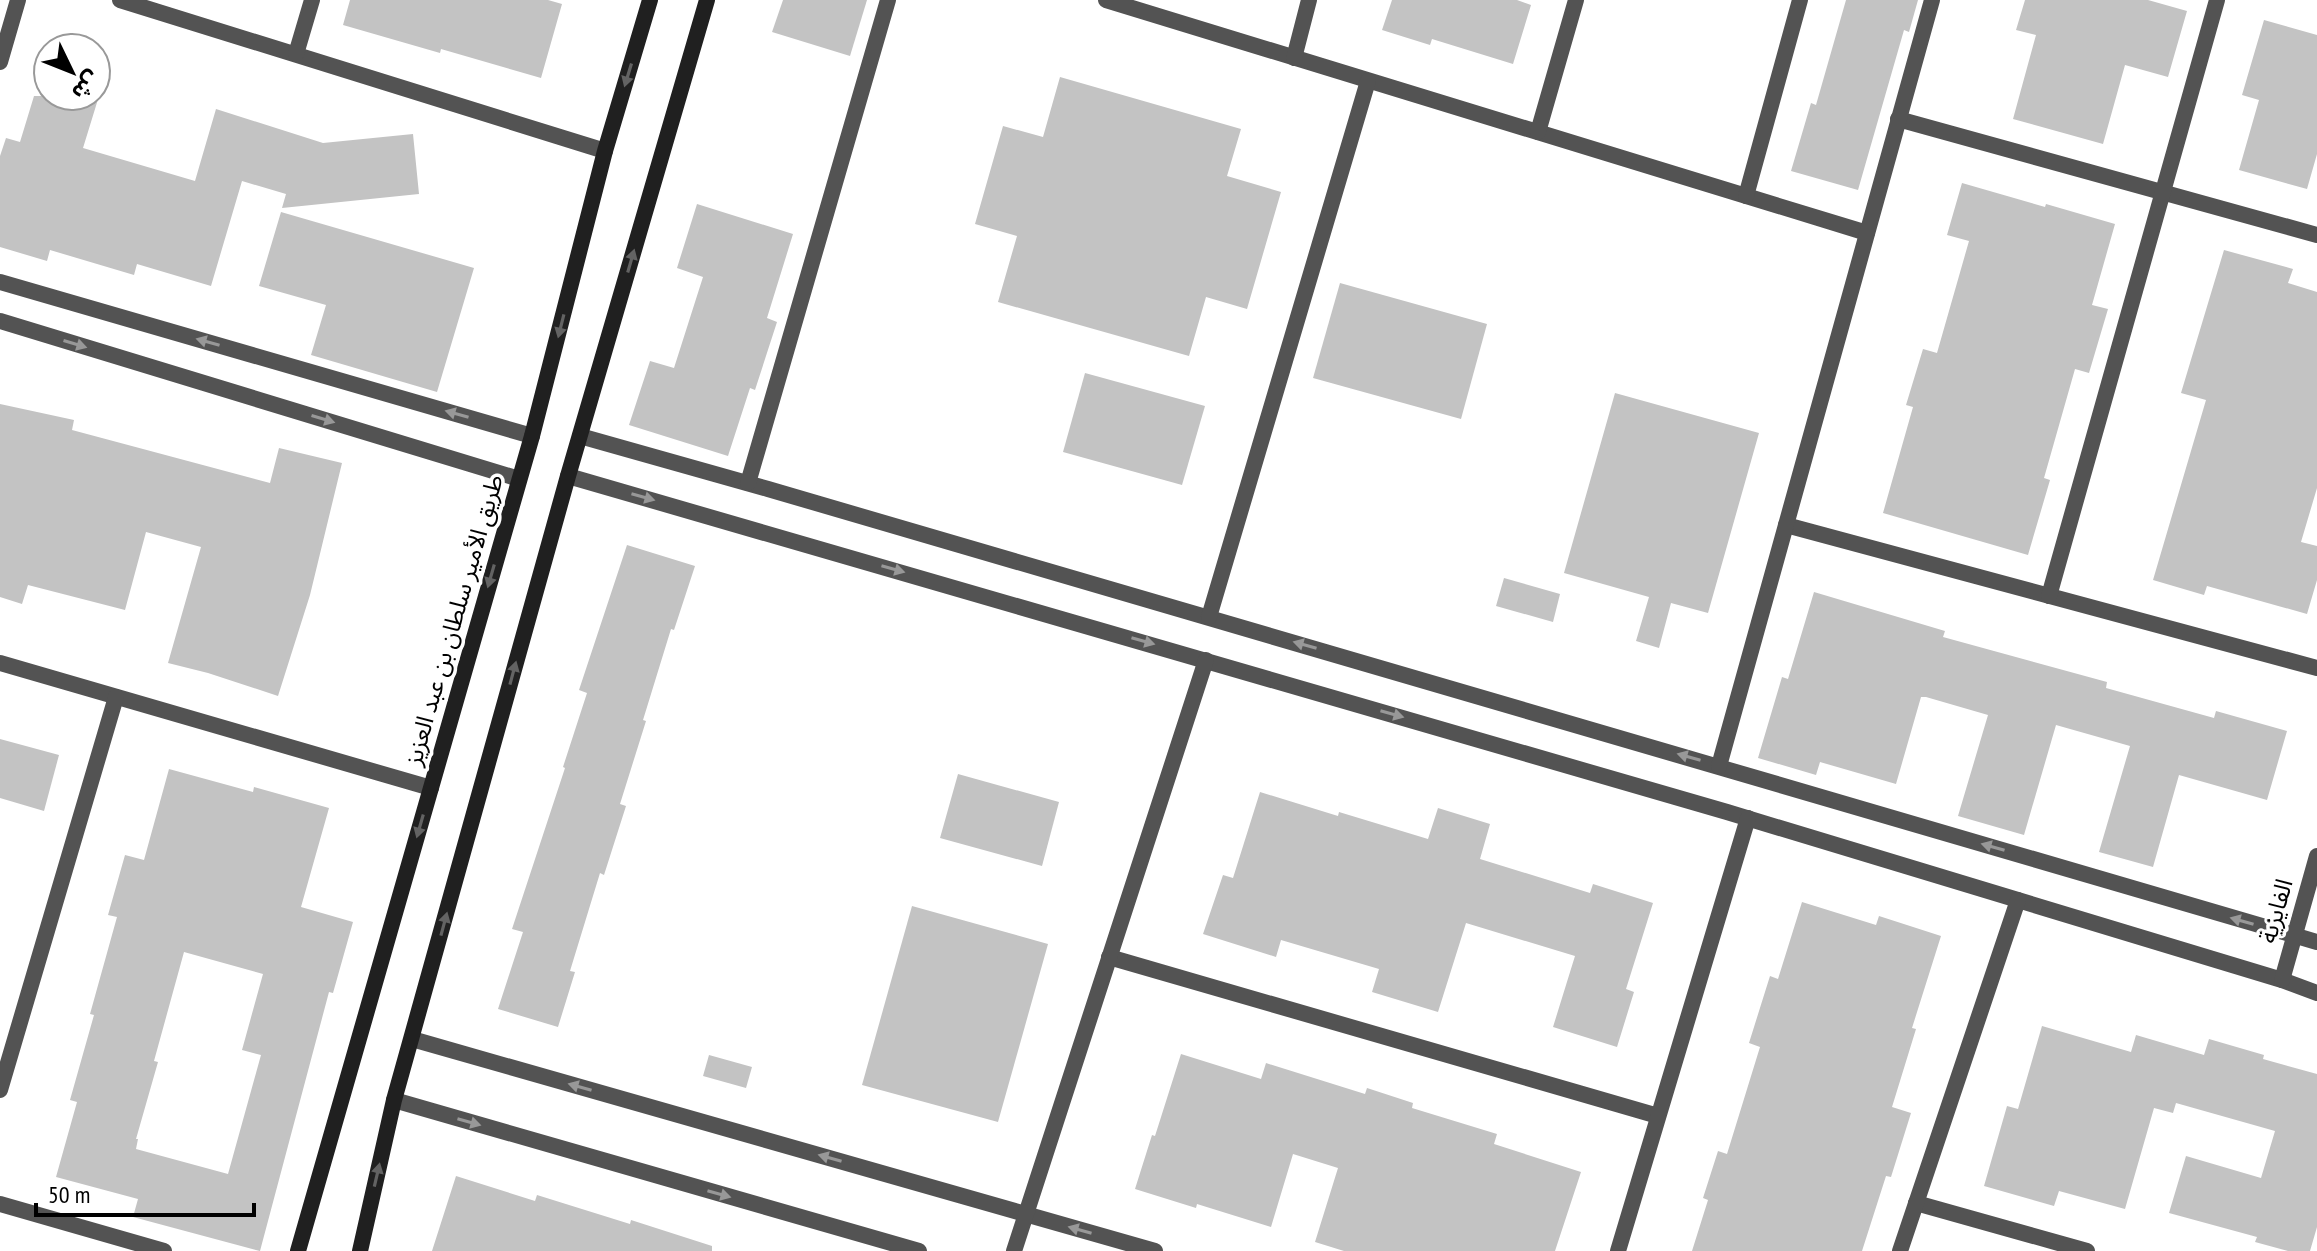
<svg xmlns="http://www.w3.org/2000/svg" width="2317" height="1251" font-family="'PT Sans Narrow','Noto Sans Arabic',sans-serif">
<rect width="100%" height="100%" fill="#fff"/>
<!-- building -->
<g fill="#c3c3c3" fill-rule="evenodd">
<path d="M 350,0 L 548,0 L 562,4 L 541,78 L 441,49 L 440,53 L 343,25 Z"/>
<path d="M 783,0 L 867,0 L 850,56 L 772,32 Z"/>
<path d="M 1392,0 L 1517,0 L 1531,5 L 1513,64 L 1432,39 L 1430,45 L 1382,30 Z"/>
<path d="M 1846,0 L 1918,0 L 1909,32 L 1904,30 L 1858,190 L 1791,171 L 1811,103 L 1816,105 Z"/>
<path d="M 2025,0 L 2148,0 L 2187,11 L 2168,77 L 2125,65 L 2103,144 L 2013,119 L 2036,35 L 2016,30 Z"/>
<path d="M 2264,20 L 2317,35 L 2317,154 L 2307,189 L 2239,170 L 2259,100 L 2242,95 Z"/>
<path d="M 1060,77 L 1241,129 L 1227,176 L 1281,192 L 1247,309 L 1206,297 L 1189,356 L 998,302 L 1017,236 L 975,224 L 1003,126 L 1043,137 Z"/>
<path d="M 34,96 L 99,96 L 83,148 L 195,181 L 216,109 L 323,143 L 413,134 L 419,194 L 282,208 L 286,194 L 242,181 L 211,286 L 137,264 L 134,275 L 50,250 L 47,261 L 0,247 L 0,156 L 6,138 L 20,142 Z"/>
<path d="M 1962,183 L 2045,207 L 2046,204 L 2115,224 L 2092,305 L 2108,309 L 2089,373 L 2075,369 L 2044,478 L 2050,480 L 2028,555 L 1883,513 L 1913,407 L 1906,405 L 1923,349 L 1937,353 L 1969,241 L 1947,235 Z"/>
<path d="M 697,204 L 793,234 L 767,318 L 777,322 L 755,390 L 750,388 L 728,456 L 629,425 L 650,361 L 674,368 L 703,277 L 677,268 Z"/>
<path d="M 281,212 L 474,268 L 437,392 L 311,355 L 326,305 L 259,286 Z"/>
<path d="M 2224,250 L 2293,269 L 2288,283 L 2317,292 L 2317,488 L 2301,542 L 2317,546 L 2317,580 L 2307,614 L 2207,586 L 2204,595 L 2153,580 L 2206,400 L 2181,393 Z"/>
<path d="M 1340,283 L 1487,324 L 1461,419 L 1313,378 Z"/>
<path d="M 1085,373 L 1205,406 L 1182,485 L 1063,452 Z"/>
<path d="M 1615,393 L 1759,433 L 1708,613 L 1671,603 L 1659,648 L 1636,641 L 1649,597 L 1564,573 Z"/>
<path d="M 0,404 L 74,420 L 72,430 L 270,483 L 279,448 L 342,463 L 310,595 L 278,696 L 208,673 L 168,663 L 201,547 L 146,532 L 125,610 L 28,585 L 22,604 L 0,597 Z"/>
<path d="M 627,545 L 695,566 L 674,630 L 671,629 L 643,720 L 646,721 L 620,804 L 626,806 L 604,875 L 600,873 L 570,971 L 575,972 L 558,1027 L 498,1009 L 523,932 L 512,929 L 565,768 L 563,767 L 587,693 L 579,690 Z"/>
<path d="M 1504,578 L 1560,594 L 1553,622 L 1496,606 Z"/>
<path d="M 1814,592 L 1945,631 L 1943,637 L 2107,682 L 2106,688 L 2214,718 L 2216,711 L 2287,731 L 2267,800 L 2179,775 L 2153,867 L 2099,852 L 2130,746 L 2056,725 L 2024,835 L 1958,816 L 1988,715 L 1926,697 L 1921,697 L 1896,784 L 1820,762 L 1816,775 L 1758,758 L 1782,677 L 1788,679 Z"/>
<path d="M 0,739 L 59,755 L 44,811 L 0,798 Z"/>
<path d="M 169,769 L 253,792 L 254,787 L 329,808 L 301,907 L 353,922 L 333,993 L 329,992 L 260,1251 L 133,1217 L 138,1199 L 56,1177 L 77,1102 L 70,1100 L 94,1015 L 90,1014 L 117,917 L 108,915 L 125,855 L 144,860 ZM 184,952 L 263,974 L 242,1050 L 261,1055 L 228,1174 L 136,1149 L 138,1139 L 136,1139 L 158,1062 L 154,1061 Z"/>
<path d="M 958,774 L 1059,802 L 1042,866 L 940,838 Z"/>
<path d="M 1260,792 L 1338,816 L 1339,812 L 1428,839 L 1438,808 L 1490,824 L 1480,859 L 1590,893 L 1593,884 L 1653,903 L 1626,989 L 1634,992 L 1617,1047 L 1553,1027 L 1575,956 L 1466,923 L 1438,1012 L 1372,992 L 1379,969 L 1281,940 L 1276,957 L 1203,934 L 1223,875 L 1233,878 Z"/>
<path d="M 1802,902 L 1876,925 L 1879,916 L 1941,936 L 1912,1028 L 1916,1029 L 1892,1107 L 1911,1113 L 1891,1177 L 1886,1176 L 1862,1251 L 1692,1251 L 1708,1200 L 1703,1198 L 1718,1151 L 1727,1154 L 1760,1047 L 1749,1043 L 1770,976 L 1778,979 Z"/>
<path d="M 912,906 L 1048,944 L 998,1122 L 862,1085 Z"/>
<path d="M 2042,1026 L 2131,1052 L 2136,1035 L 2204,1055 L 2209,1039 L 2264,1055 L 2263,1059 L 2317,1074 L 2317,1227 L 2310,1251 L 2288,1251 L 2255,1242 L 2257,1237 L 2169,1213 L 2186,1156 L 2261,1178 L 2275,1131 L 2176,1103 L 2173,1113 L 2154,1108 L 2125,1209 L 2059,1191 L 2054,1206 L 1984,1186 L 2007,1106 L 2018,1109 Z"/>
<path d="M 1181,1054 L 1261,1079 L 1266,1063 L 1365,1094 L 1367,1088 L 1413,1103 L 1412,1108 L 1497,1134 L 1494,1144 L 1581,1172 L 1555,1251 L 1344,1251 L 1315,1242 L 1338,1168 L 1293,1154 L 1271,1227 L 1197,1204 L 1196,1208 L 1135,1189 L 1152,1135 L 1155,1136 Z"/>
<path d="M 709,1055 L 752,1067 L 746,1088 L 703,1076 Z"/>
<path d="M 456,1176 L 535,1201 L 537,1195 L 630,1224 L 631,1220 L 712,1246 L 712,1251 L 432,1251 Z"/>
</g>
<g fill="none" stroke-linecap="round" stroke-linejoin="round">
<!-- street -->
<g stroke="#535353" stroke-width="16">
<path d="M 120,0 L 605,151"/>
<path d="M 1106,0 L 1867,233"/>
<path d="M 296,54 L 312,0"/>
<path d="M 1294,58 L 1309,0"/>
<path d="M 0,62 L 18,0"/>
<path d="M 1898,119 L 2317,235"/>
<path d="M 1538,132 L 1576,0"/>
<path d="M 1746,196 L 1800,0"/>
<path d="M 0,282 L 532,436"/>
<path d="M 0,321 L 519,479"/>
<path d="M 580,436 L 768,489 L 2317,942"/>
<path d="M 568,476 L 1727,812 L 2282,980 L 2317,993"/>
<path d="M 748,483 L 888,0"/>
<path d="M 1786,525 L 2317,668"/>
<path d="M 2049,596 L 2217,0"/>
<path d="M 1209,617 L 1368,81"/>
<path d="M 0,663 L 431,788"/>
<path d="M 1719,766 L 1932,0"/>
<path d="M 1109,957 L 1658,1116"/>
<path d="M 2282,980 L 2317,856"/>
<path d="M 412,1039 L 1155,1251"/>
<path d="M 0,1090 L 116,697"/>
<path d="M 394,1100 L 919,1251"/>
<path d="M 1916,1203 L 2087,1251"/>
<path d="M 0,1204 L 164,1251"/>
<path d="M 1014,1251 L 1206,660"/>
<path d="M 1618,1251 L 1748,818"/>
<path d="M 1900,1251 L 2018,900"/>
</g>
<!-- secondary -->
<g stroke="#202020" stroke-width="16">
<path d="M 298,1251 L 532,436 L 605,151 L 650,0"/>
<path d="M 360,1251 L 394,1100 L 568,476 L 707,0"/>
</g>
</g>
<!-- one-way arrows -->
<defs><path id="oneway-solid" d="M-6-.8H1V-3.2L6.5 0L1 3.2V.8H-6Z" transform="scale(2)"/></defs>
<g fill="#636363">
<use href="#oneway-solid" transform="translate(628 75) rotate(107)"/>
<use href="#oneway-solid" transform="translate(631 261) rotate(-74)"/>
<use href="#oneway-solid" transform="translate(561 326) rotate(104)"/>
<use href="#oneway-solid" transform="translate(491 576) rotate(106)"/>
<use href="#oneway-solid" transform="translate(513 673) rotate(-75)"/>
<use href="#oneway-solid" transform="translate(420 826) rotate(106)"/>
<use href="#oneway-solid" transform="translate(444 924) rotate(-75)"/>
<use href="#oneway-solid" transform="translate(377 1175) rotate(-77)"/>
</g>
<g fill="#989898">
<use href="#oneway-solid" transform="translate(208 342) rotate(-164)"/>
<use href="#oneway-solid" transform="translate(75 344) rotate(17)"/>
<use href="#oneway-solid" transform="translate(457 414) rotate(-164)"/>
<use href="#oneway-solid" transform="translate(323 419) rotate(17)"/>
<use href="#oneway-solid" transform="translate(643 497) rotate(16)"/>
<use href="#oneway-solid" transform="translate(893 569) rotate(16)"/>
<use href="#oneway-solid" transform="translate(1143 641) rotate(16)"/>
<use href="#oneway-solid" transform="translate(1305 645) rotate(-164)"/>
<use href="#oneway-solid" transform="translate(1392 714) rotate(16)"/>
<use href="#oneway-solid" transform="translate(1689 757) rotate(-164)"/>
<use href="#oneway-solid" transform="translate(1993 847) rotate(-164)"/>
<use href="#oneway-solid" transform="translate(2242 921) rotate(-164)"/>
<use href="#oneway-solid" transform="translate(580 1087) rotate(-164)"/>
<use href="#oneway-solid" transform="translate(469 1122) rotate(16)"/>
<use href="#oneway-solid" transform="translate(830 1158) rotate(-164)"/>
<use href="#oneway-solid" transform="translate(719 1194) rotate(16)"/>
<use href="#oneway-solid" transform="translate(1080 1230) rotate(-164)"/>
</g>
<g text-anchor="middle" stroke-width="7" stroke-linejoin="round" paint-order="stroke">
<!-- street labels -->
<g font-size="24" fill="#000" stroke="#fff">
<text transform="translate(454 620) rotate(-74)" y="8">طريق الأمير سلطان بن عبد العزيز</text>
<text transform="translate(2276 911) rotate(-74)" y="8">الفايزية</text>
</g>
</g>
<!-- north arrow -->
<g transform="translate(72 72) rotate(133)"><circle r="38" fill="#ffffff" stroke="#999999" stroke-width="2"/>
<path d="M0-6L14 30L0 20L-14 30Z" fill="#000000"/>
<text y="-12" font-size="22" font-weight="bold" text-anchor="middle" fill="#000000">ش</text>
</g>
<!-- scale -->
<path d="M36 1203v12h218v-12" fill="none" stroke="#000000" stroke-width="4"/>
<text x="48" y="1203" font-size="24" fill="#000000" stroke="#ffffff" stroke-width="6" paint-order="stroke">50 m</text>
</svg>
